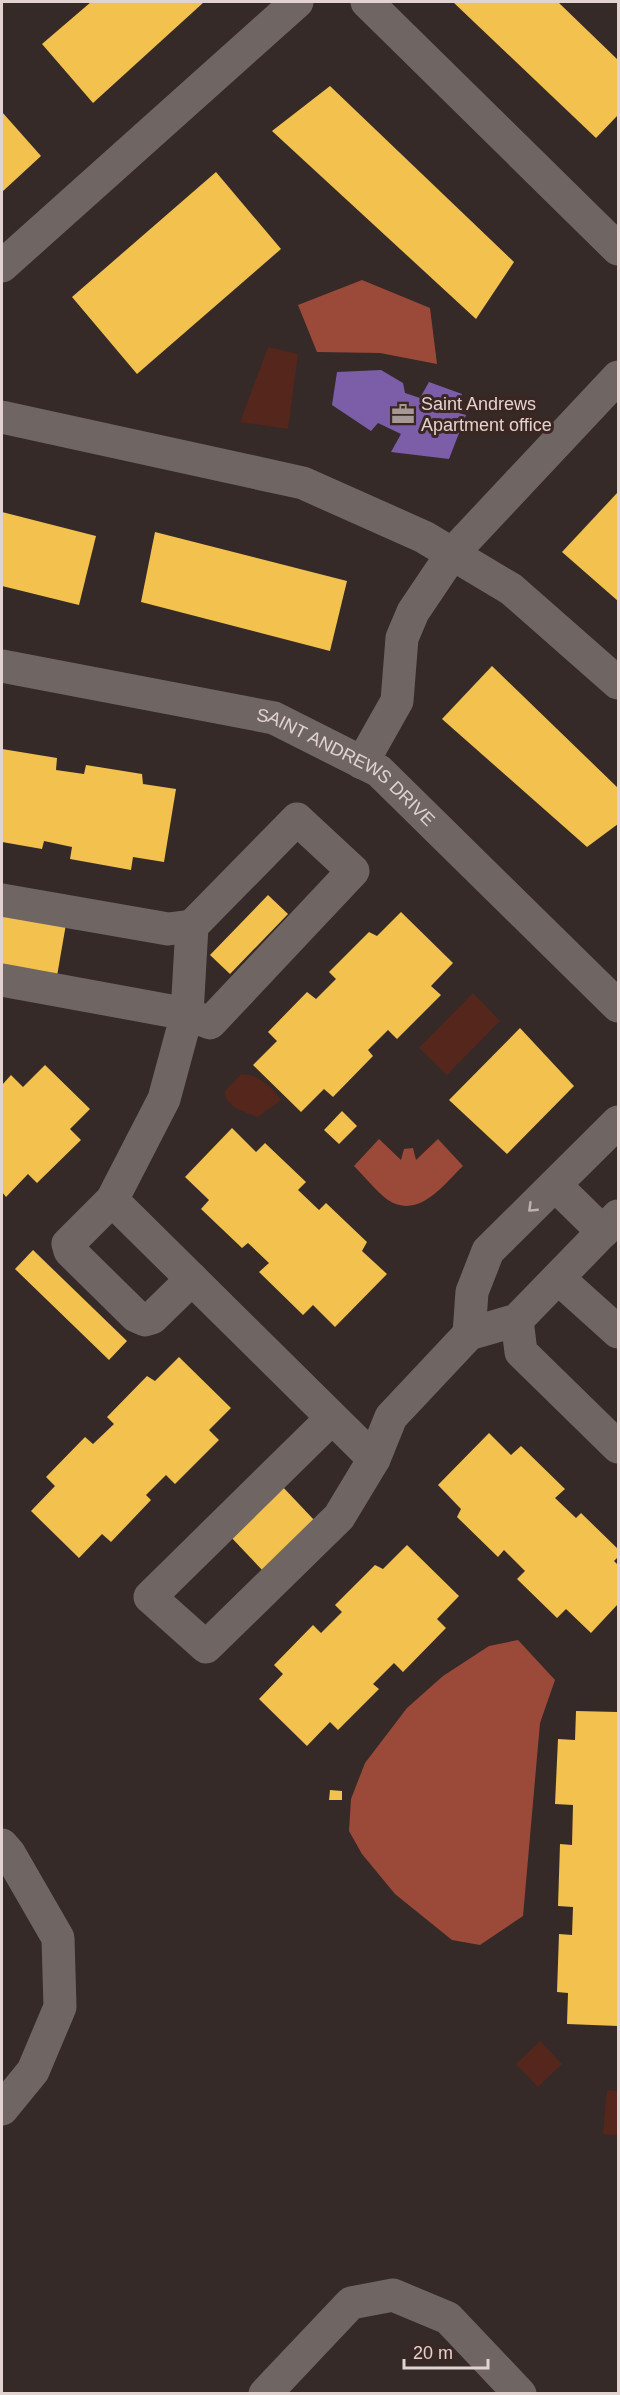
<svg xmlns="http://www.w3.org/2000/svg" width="620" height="2395" font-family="Arial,sans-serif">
<rect width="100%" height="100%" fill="#352a27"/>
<!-- green -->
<g fill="#54261c">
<path d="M 268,347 L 298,354 L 288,429 L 240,422 Z"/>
<path d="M 473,993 L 500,1021 L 447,1075 L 419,1048 Z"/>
<path d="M 241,1074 C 258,1074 272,1087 281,1100 L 258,1117 C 246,1112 225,1108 225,1091 Z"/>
<path d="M 540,2041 L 562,2064 L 538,2087 L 516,2064 Z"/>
<path d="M 607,2090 L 618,2091 L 618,2135 L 603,2134 Z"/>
</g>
<!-- water -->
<g fill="#9b4a3a">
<path d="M 362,280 L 430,308 L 437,364 L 380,353 L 317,352 L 298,305 Z"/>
<path d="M 379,1139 L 401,1160 L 404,1149 L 413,1148 L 416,1160 L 438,1139 L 463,1166 C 444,1184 419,1220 388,1200 C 376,1191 365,1177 354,1166 Z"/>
<path d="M 518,1640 L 555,1680 L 540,1723 L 523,1916 L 480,1945 L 452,1940 L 395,1894 L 362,1854 L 349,1831 L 351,1799 L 365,1763 L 407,1708 L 443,1676 L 489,1646 Z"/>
</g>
<!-- homes -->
<g fill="#f2c14e">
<path d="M 91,2 L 204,2 L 93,103 L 42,44 Z"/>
<path d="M 453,2 L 558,2 L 618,60 L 618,115 L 596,138 Z"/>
<path d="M 330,86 L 514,262 L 476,319 L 272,131 Z"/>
<path d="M 2,112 L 41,156 L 2,192 Z"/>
<path d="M 216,172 L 281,249 L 137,374 L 72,297 Z"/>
<path d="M 618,492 L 618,601 L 562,552 Z"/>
<path d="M 2,512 L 96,536 L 79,605 L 2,586 Z"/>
<path d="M 155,532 L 347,581 L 330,651 L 141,602 Z"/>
<path d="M 492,666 L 618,788 L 618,824 L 587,847 L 442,719 Z"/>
<path d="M 2,749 L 57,758 L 56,770 L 84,774 L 86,765 L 142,774 L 143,784 L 176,789 L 164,862 L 133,857 L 131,870 L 70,859 L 72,847 L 44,841 L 42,849 L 2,842 Z"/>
<path d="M 268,895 L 288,914 L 230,974 L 210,955 Z"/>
<path d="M 401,912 L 453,963 L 431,986 L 441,995 L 397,1039 L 388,1030 L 368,1050 L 373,1056 L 333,1097 L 324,1089 L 301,1112 L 253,1065 L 277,1041 L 268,1032 L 307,992 L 316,999 L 336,979 L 329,972 L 369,932 L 377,936 Z"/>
<path d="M 2,913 L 66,924 L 57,976 L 2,966 Z"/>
<path d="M 520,1028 L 574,1086 L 507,1154 L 449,1100 Z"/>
<path d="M 45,1065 L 90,1109 L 70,1129 L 81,1140 L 37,1183 L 28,1174 L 6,1197 L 2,1192 L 2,1085 L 11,1075 L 23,1087 Z"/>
<path d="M 342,1111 L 357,1126 L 339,1144 L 324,1130 Z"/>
<path d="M 232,1128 L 256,1152 L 265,1143 L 306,1182 L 298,1190 L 319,1210 L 326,1203 L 367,1242 L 362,1251 L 387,1274 L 335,1327 L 313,1305 L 303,1315 L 259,1272 L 269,1263 L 248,1243 L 242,1248 L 201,1209 L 209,1200 L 185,1177 Z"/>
<path d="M 33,1250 L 127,1341 L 109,1360 L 15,1269 Z"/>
<path d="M 179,1357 L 231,1408 L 209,1430 L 219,1440 L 175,1484 L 166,1475 L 146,1495 L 151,1500 L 111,1542 L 102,1534 L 79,1558 L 31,1511 L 55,1486 L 46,1477 L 85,1437 L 93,1444 L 114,1424 L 107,1417 L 147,1376 L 155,1381 Z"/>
<path d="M 489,1433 L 511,1455 L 521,1446 L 565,1489 L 555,1498 L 576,1518 L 581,1513 L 618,1549 L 618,1557 L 614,1561 L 618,1565 L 618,1604 L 591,1633 L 566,1609 L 557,1618 L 517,1579 L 525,1571 L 504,1550 L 498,1557 L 457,1517 L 461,1509 L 438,1485 Z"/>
<path d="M 280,1484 L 316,1522 L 264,1572 L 228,1534 Z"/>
<path d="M 407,1545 L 459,1596 L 437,1619 L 446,1628 L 403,1672 L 394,1663 L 373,1684 L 379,1689 L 338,1730 L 330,1722 L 307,1746 L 259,1699 L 283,1674 L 274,1665 L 313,1625 L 321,1633 L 342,1612 L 335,1605 L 375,1565 L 383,1569 Z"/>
<path d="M 576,1711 L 618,1712 L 618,2026 L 567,2024 L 568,1993 L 557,1992 L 559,1934 L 572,1935 L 573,1907 L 558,1906 L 560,1844 L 572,1845 L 573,1805 L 555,1804 L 558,1739 L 575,1740 Z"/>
<path d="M 330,1790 L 342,1791 L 342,1800 L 329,1800 Z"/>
</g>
<!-- offices -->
<path fill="#7b5ea7" d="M 381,370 L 403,383 L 405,393 L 420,398 L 429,382 L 462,394 L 455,412 L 466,415 L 449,459 L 391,452 L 401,434 L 378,423 L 371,431 L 332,405 L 337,372 Z"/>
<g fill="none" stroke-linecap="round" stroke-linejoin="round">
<!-- minor -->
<g stroke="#6f6663" stroke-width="33">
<path d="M 367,2 L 618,249"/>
<path d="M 2,266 L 297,2"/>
<path d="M 2,417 L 303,483 L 424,537 L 511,589 L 618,683"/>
<path id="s1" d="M 2,666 L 274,718 L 379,771 L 618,1006"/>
<path d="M 362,763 L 397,701 L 402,638 L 413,612 L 452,554 L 618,377"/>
<path d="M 2,900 L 168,929 L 192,926"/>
<path d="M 2,980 L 187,1014 L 210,1023 L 353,871 L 297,819 L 192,926 L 187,1014 L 164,1099 L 112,1200 L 374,1459"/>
<path d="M 618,1122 L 488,1251 L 472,1292 L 469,1334 L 517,1320 L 618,1216"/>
<path d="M 555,1185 L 603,1232"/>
<path d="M 112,1200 L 68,1244 L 70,1251 L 136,1316 L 145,1320 L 152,1318 L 192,1279"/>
<path d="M 558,1278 L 618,1332"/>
<path d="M 517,1320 L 521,1352 L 618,1447"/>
<path d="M 332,1418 L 150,1597 L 206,1647 L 339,1517 L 374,1459 L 391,1417 L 469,1334"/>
<path d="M 2,1845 L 9,1853 L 58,1938 L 60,2007 L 33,2071 L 2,2109"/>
<path d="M 265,2394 L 351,2303 L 393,2295 L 448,2318 L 520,2394"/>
</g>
</g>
<!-- one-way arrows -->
<defs><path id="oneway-chevron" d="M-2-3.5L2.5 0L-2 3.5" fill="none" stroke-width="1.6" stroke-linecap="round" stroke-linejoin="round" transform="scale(1.5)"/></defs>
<use stroke="#c0b2af" href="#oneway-chevron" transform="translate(532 1208) rotate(136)"/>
<!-- icons -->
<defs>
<g id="office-bare" transform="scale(1.8)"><path d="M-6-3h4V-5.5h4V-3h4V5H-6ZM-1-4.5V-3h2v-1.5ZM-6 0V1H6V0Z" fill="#a59895" stroke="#3b2621" stroke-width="2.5" paint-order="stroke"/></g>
</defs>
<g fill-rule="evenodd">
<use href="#office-bare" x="403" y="414"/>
</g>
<g text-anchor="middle" stroke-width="6" stroke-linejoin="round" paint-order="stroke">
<!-- poi labels -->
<g font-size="18" fill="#e2d3d0" stroke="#3b2621" text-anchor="start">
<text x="421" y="410">Saint Andrews<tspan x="421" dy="21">Apartment office</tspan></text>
</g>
<!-- street labels -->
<g font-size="18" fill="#e2d3d0" stroke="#3b2621">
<text dy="6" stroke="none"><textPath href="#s1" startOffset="364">SAINT ANDREWS DRIVE</textPath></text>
</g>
</g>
<!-- border -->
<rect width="620" height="2395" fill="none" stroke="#e2d3d0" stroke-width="6"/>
<!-- scale -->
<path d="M404 2359v9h84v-9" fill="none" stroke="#e2d3d0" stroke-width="3"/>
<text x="413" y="2359" font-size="18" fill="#e2d3d0" stroke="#3b2621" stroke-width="4.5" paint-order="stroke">20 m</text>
</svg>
